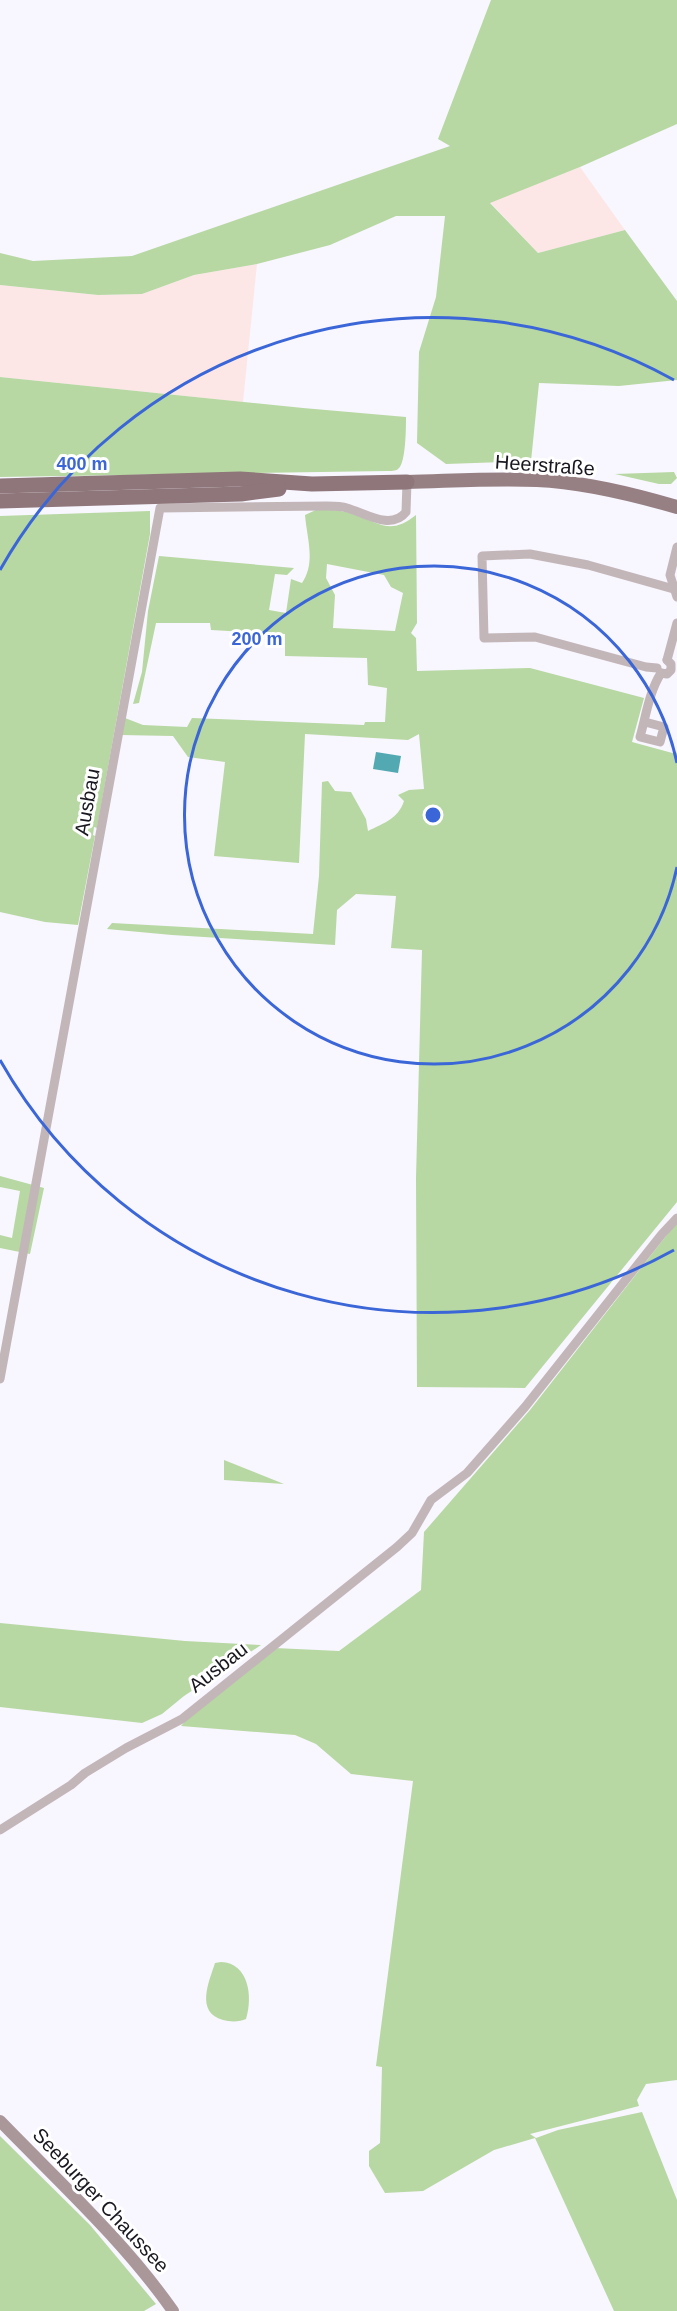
<svg xmlns="http://www.w3.org/2000/svg" width="677" height="2311" font-family="Helvetica,sans-serif">
<rect width="100%" height="100%" fill="#f8f6ff"/>
<!-- industrial -->
<g fill="#fde7e6">
<path d="M 580,167 L 625,230 L 538,253 L 490,202 Z"/>
<path d="M 257,264 L 243,402 L 0,377 L 0,285 L 98,295 L 142,294 L 194,275 Z"/>
</g>
<!-- green -->
<g fill="#b7d8a2" fill-rule="evenodd">
<path d="M 491,0 L 677,0 L 677,124 L 580,167 L 490,203 L 538,253 L 625,230 L 677,301 L 677,380 L 619,386 L 539,383 L 531,461 L 446,464 L 417,443 L 419,352 L 436,297 L 445,216 L 396,216 L 330,245 L 257,264 L 194,275 L 142,294 L 98,295 L 0,285 L 0,253 L 33,261 L 132,256 L 450,146 L 438,139 Z"/>
<path d="M 0,377 L 303,408 L 406,417 C 406,427 406,464 398,469 C 396,471 390,471 388,471 L 0,477 Z"/>
<path d="M 674,472 L 677,478 L 671,484 L 659,484 L 615,474 Z"/>
<path d="M 318,509 C 330,510 344,510 355,515 C 381,524 391,535 416,515 L 417,623 L 411,633 L 416,638 L 417,671 L 530,668 L 644,698 L 632,742 L 676,754 L 677,751 L 677,1202 L 525,1388 L 417,1387 L 416,1178 L 422,950 L 391,948 L 396,896 L 356,894 L 337,910 L 335,945 L 172,935 L 107,929 L 112,923 L 313,934 L 319,876 L 322,782 L 328,781 L 335,791 L 351,792 L 366,819 L 368,831 C 384,823 398,819 404,801 L 398,795 L 409,790 L 424,789 L 419,734 L 408,740 L 305,734 L 299,863 L 214,856 L 225,762 L 188,757 L 173,736 L 121,735 L 125,718 L 143,725 L 187,727 L 192,718 L 364,725 L 365,722 L 385,722 L 387,688 L 368,685 L 367,658 L 285,656 L 285,634 L 211,630 L 210,623 L 156,623 L 139,703 L 133,704 L 142,672 L 148,611 L 159,556 L 294,568 L 287,575 L 275,574 L 269,610 L 286,613 L 291,579 L 302,583 C 316,562 307,539 305,515 ZM 327,564 L 384,575 L 391,587 L 403,593 L 395,631 L 333,628 L 335,595 L 326,578 Z"/>
<path d="M 150,511 L 150,534 L 97,828 L 94,827 L 93,835 L 95,836 L 78,925 L 45,922 L 0,912 L 0,516 Z"/>
<path d="M 0,1176 L 44,1188 L 30,1254 L 0,1248 L 0,1235 L 12,1238 L 20,1191 L 0,1187 Z"/>
<path d="M 677,1222 L 677,2080 L 646,2084 L 637,2100 L 639,2106 L 530,2134 L 536,2138 L 558,2130 L 642,2112 L 677,2200 L 677,2311 L 614,2311 L 535,2138 L 494,2150 L 423,2191 L 385,2193 L 369,2166 L 369,2151 L 380,2143 L 382,2067 L 376,2066 L 413,1781 L 351,1774 L 316,1744 L 295,1735 L 181,1726 L 192,1714 L 275,1648 L 339,1651 L 421,1590 L 424,1532 L 530,1410 Z"/>
<path d="M 224,1460 L 284,1484 L 224,1480 Z"/>
<path d="M 0,1623 L 185,1641 L 261,1645 L 184,1696 L 162,1714 L 142,1723 L 0,1707 Z"/>
<path d="M 221,1962 C 249,1963 253,1997 246,2019 C 240,2022 230,2022 223,2020 C 195,2012 209,1982 215,1963 Z"/>
<path d="M 0,2136 L 90,2225 L 156,2304 L 144,2311 L 0,2311 Z"/>
</g>
<!-- water -->
<path fill="#52a9b2" d="M 376,752 L 401,756 L 398,773 L 373,769 Z"/>
<g fill="none" stroke-linecap="round" stroke-linejoin="round">
<!-- minor -->
<g stroke="#c3b6b9" stroke-width="9">
<path d="M 677,547 L 670,575 L 677,597"/>
<path d="M 667,660 L 677,623"/>
<path d="M 657,668 L 646,667 L 535,637 L 484,638 L 482,556 L 530,554 L 588,565 L 677,590"/>
<path d="M 661,673 L 667,674 L 671,670 L 671,664 L 667,660"/>
<path d="M 645,722 L 664,727 L 660,742 L 640,737 C 646,716 649,692 661,673"/>
<path d="M 0,1379 L 160,508 L 327,506 C 334,506 341,506 347,508 C 365,513 391,531 406,512 L 407,482"/>
<path d="M 0,1830 L 71,1785 L 85,1773 L 126,1748 L 182,1719 L 397,1547 L 412,1533 L 431,1500 L 467,1473 L 525,1407 L 662,1234 L 677,1218"/>
</g>
<!-- secondary -->
<path stroke="#a9979a" stroke-width="12" d="M 0,2121 C 59,2182 124,2241 173,2311"/>
<!-- primary -->
<path stroke="#968084" stroke-width="14" d="M 407,482 C 450,481 494,478 537,480 C 584,482 632,494 677,507"/>
<!-- trunk -->
<g stroke="#8e767b" stroke-width="15">
<path d="M 0,486 L 240,479 L 312,484 L 407,482"/>
<path d="M 0,501 L 241,494 L 279,489"/>
</g>
</g>
<!-- distance rings -->
<g fill="none" stroke="#3b66d7" stroke-width="3">
<path d="M677 867A249 249 0 1 1 677 763"/>
<path d="M674 1250A497 497 0 0 1 0 1060M0 570A497 497 0 0 1 674 380"/>
</g>
<g text-anchor="middle" stroke-width="6" stroke-linejoin="round" paint-order="stroke">
<!-- street labels -->
<g font-size="20" fill="#19171f" stroke="#fff">
<text transform="translate(545 465) rotate(4)" y="7">Heerstraße</text>
<text transform="translate(87 802) rotate(-80)" y="7">Ausbau</text>
<text transform="translate(218 1667) rotate(-38)" y="7">Ausbau</text>
<text transform="translate(101 2200) rotate(47)" y="7">Seeburger Chaussee</text>
</g>
</g>
<circle cx="433" cy="815" r="9" fill="#3b66d7" stroke="#fff" stroke-width="3"/>
<g font-size="18" text-anchor="middle" font-weight="bold" fill="#3b66d7" stroke="#fff" stroke-width="6" stroke-linejoin="round" paint-order="stroke">
<text x="82" y="470">400 m</text>
<text x="257" y="645">200 m</text>
</g>
</svg>
